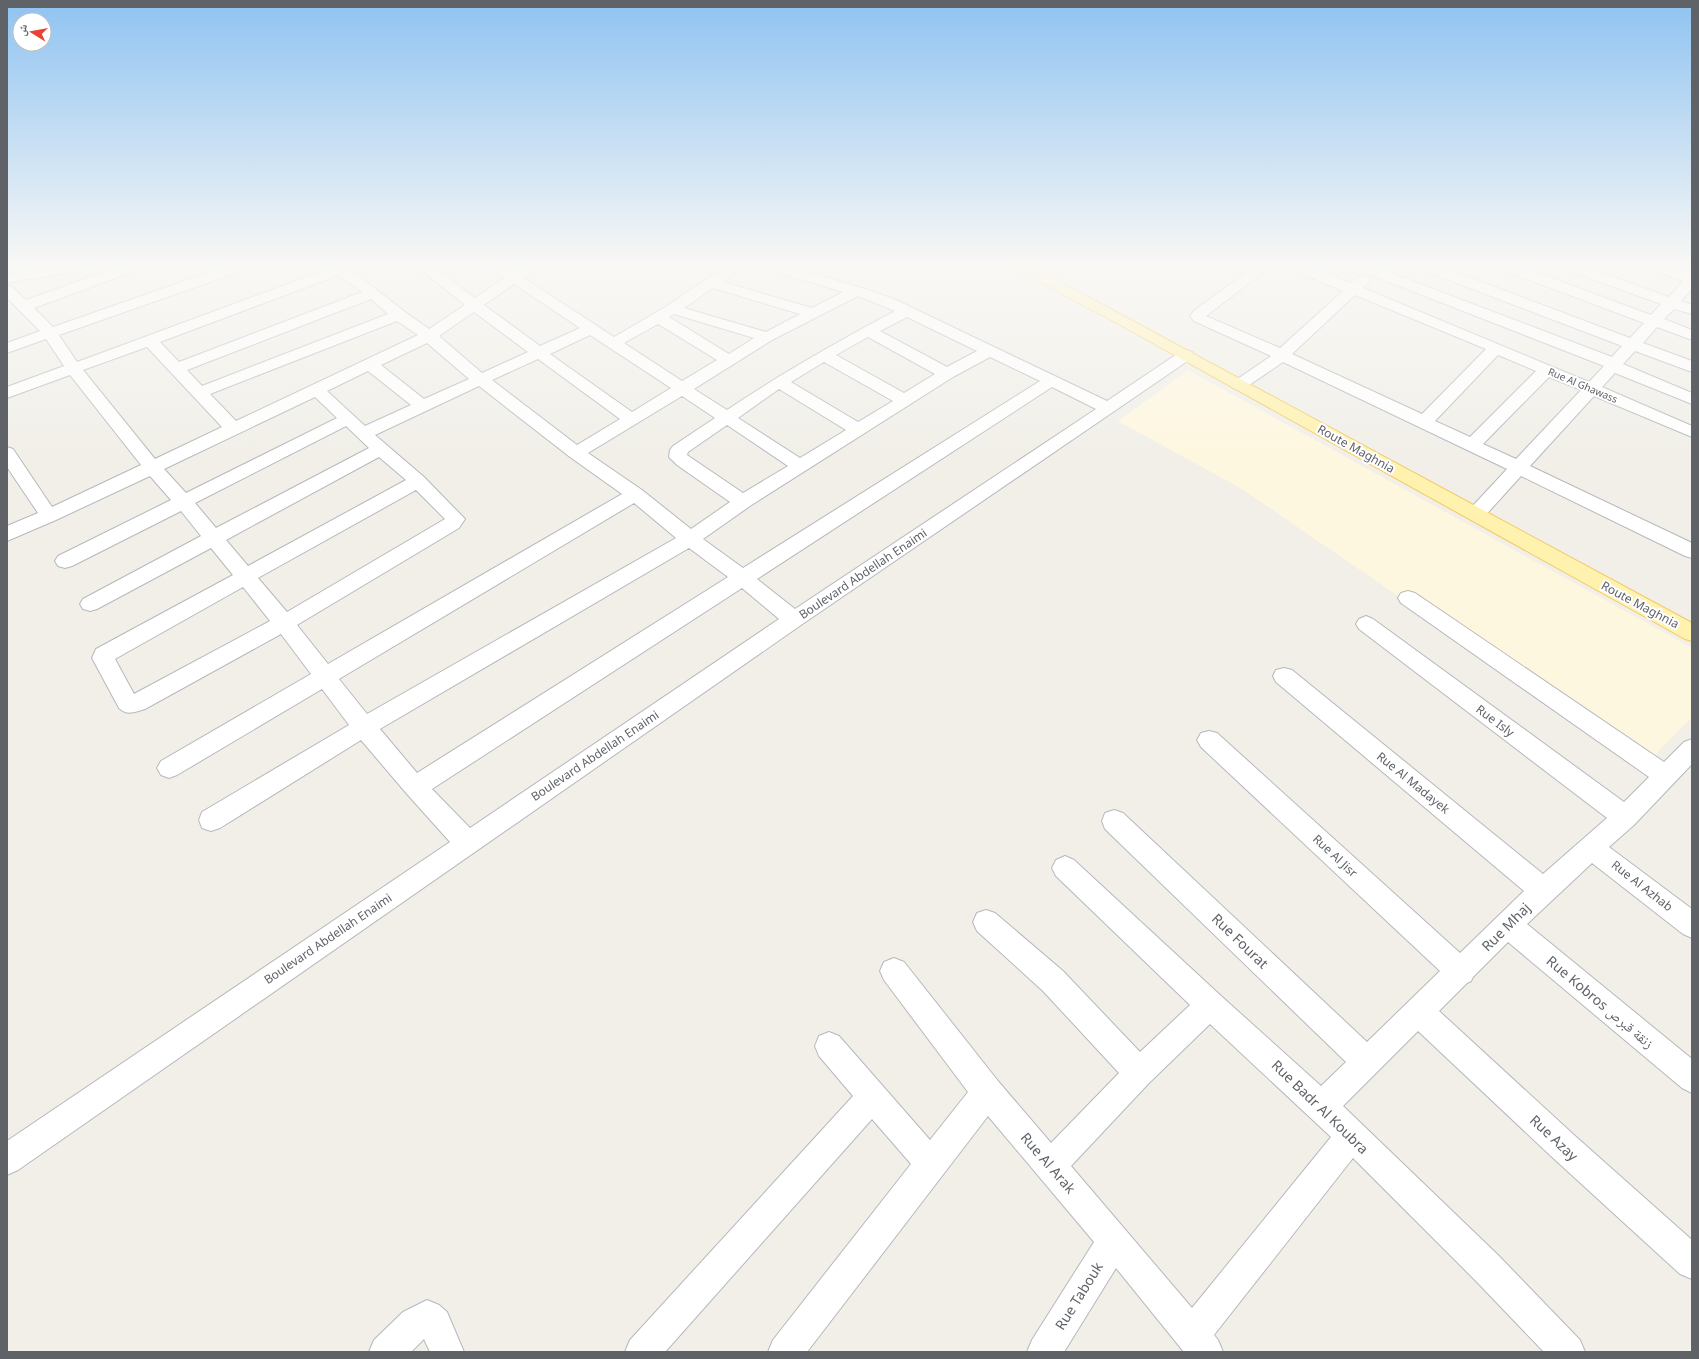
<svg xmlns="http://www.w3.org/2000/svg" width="1699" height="1359" font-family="'Noto Sans','Noto Naskh Arabic',sans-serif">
<rect width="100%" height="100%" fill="#f1efe8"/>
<!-- commercial -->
<path fill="#fef7e0" d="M 1188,370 L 1692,648 L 1692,717 L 1648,762 L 1394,593 L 1242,489 L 1118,421 Z"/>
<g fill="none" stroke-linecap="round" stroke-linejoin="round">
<!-- minor casing -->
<g stroke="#b5b8bc" stroke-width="2">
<g id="minor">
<path d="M 56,266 L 90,266 L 88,269 L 83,270 L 7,283 L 7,275 Z"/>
<path d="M 121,266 L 142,266 L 140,269 L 34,308 L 53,327 L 227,266 L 249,266 L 247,269 L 59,335 L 77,362 L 331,268 L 329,266 L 357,266 L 351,270 C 378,290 402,311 429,329 L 465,305 L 416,266 L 433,266 L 475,298 L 504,278 L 489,266 L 506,266 L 514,271 L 521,266 L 538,266 L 524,278 L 614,337 L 667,306 L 726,266 L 743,266 L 723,282 L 812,308 L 843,292 L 767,269 L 765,266 L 788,266 L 875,292 L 896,300 L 1107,401 L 1180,352 L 1186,350 L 1192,352 L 1194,355 L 1192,358 L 801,625 L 18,1170 L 7,1175 L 7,1141 L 450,842 L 407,794 L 361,740 L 220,828 L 211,831 L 202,828 L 199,820 L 202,812 L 349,725 L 322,689 L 177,775 L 169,778 L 161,775 L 157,768 L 161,761 L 311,674 L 281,634 L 145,709 C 135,712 127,716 119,708 L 92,658 L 96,649 L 233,575 L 211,548 L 97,609 L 90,611 L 83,609 L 80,604 L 83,599 L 201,536 L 181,511 L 72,566 L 65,568 L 58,566 L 55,561 L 58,556 L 171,500 L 150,476 L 56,520 L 7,541 L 7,526 L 38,513 L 7,467 L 7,447 L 13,449 L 52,507 L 141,465 L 70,375 L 7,398 L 7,387 L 64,366 L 46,339 L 7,353 L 7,343 L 40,331 L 7,298 L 7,286 L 12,287 L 26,300 ZM 339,275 L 362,292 L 179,362 L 160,342 ZM 514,284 L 580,328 L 540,346 L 484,305 ZM 713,288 L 800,314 L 766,332 L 684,308 ZM 858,296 L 895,311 C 837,342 782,373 727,410 L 694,389 L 772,340 ZM 371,299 L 388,314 L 202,386 L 187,370 ZM 474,312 L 528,352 L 482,373 L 439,336 ZM 674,314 L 754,338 L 729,354 L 669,317 ZM 907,317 L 977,351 L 947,367 L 880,331 ZM 397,321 L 418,335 L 236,421 L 210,394 ZM 658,324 L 717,360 L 682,381 L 624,343 ZM 590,335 L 671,388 L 632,412 L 550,354 ZM 868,337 L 935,374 L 904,393 L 836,355 ZM 427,343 L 469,379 L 424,399 L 381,365 ZM 147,347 L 222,427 L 155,459 L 83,370 ZM 990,357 L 1040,381 L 743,568 L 703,539 L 750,506 L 953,377 ZM 538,359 L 620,419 L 577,445 L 492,380 ZM 824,362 L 893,401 L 858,422 L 791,382 ZM 368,371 L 411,405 L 365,426 L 327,391 ZM 479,386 L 570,457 L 622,494 L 328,664 L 297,625 L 459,528 L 465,519 L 424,477 L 375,435 ZM 1052,387 L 1096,409 L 795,609 L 757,579 ZM 779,389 L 846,430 L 800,458 L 738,418 ZM 682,396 L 715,418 L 673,446 L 670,450 L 669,457 L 677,465 L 730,502 L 691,529 L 642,490 L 588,453 ZM 315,397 L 337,418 L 186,493 L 164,469 ZM 727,425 L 788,466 L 743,493 L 687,455 L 688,452 ZM 346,426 L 369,448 L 216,528 L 195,503 ZM 379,457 L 406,480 L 248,566 L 226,540 ZM 416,490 L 445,519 L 287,612 L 258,578 ZM 634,503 L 676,538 L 367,714 L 339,679 ZM 689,548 L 728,577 L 417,773 L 380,729 ZM 243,587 L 270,621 L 134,694 L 115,659 ZM 742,588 L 779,619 L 470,828 L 432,789 Z"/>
<path d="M 1255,266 L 1272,266 L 1206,316 L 1280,348 L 1343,291 L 1291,269 L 1289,266 L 1309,266 L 1351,283 C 1357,278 1360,275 1368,277 L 1370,280 L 1363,288 L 1589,382 L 1604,366 L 1368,274 L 1366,271 L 1368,268 L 1373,267 L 1378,268 L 1612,357 L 1622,346 L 1420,269 L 1418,266 L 1439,266 L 1630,338 L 1644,323 L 1500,269 L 1498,266 L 1519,266 L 1651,315 L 1661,304 L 1564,269 L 1562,266 L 1583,266 L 1669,297 L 1683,281 L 1650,269 L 1648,266 L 1670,266 L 1692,274 L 1692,289 L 1681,301 L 1692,305 L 1692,314 L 1674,309 L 1664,319 L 1692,330 L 1692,340 L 1657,327 L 1643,343 L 1692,361 L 1692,372 L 1635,351 L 1623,364 L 1692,393 L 1692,404 L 1615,373 L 1602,387 L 1692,426 L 1692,437 L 1594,396 L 1530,466 L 1692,543 L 1692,558 L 1685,556 L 1521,476 L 1483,518 L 1476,520 L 1469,518 L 1467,514 L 1469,510 L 1507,469 L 1283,362 L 1245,388 L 1239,390 L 1233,388 L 1231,385 L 1233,382 L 1271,356 L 1194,321 L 1190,316 L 1195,310 ZM 1355,295 L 1486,349 L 1422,414 L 1292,354 ZM 1498,355 L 1536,371 L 1470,437 L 1435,421 ZM 1549,377 L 1581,390 L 1516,459 L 1483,444 Z"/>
<path d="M 1408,591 L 1415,593 L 1664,762 L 1684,742 L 1692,739 L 1692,764 L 1634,825 L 1609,847 L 1692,909 L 1692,938 L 1683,934 L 1592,863 L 1527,924 L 1692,1059 L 1692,1093 L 1682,1088 L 1508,942 L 1473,977 L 1471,981 L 1467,983 L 1439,1011 L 1574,1135 L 1692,1240 L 1692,1279 L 1680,1274 L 1552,1157 L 1418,1031 L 1343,1106 L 1499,1256 L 1580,1340 L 1585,1352 L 1544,1352 L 1475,1280 L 1353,1158 L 1214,1335 L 1218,1340 L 1223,1352 L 1184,1352 L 1116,1268 L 1064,1352 L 1027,1352 L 1032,1340 L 1094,1242 L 988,1116 L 807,1352 L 768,1352 L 773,1340 L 911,1164 L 872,1119 L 665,1352 L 625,1352 L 630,1340 L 853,1096 L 819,1056 L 815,1046 L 819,1036 L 829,1032 L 839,1036 L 930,1140 L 968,1092 L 884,980 L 880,971 L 884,962 L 894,958 L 904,962 L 998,1081 L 1051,1143 L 1119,1073 L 1043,991 L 977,931 L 973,922 L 977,913 L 986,910 L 995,913 L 1063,971 L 1140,1052 L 1190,1005 L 1056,876 L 1052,868 L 1056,860 L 1065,856 L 1074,860 L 1220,995 L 1321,1086 L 1346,1062 L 1105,829 L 1102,821 L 1105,813 L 1114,810 L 1123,813 L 1367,1042 L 1440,971 L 1201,747 L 1197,740 L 1201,733 L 1209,731 L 1217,733 L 1460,953 L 1524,891 L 1276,682 L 1273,676 L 1276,670 L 1284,668 L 1292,670 L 1543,874 L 1607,818 L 1359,629 L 1356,624 L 1359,619 L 1366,616 L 1373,619 L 1624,802 L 1649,777 L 1401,603 L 1398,598 L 1401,593 ZM 1210,1024 L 1331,1137 L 1192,1308 L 1071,1166 L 1149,1083 Z"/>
<path d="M 427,1300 L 439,1305 L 447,1312 L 464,1352 L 430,1352 L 424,1339 L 411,1352 L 369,1352 L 374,1340 L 403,1312 Z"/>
</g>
</g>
<!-- major casing -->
<g stroke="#f2c960" stroke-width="2">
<path id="major" d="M 1013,266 L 1031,266 L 1692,623 L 1692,641 L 1685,639 L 1124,327 L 1015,269 Z"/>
</g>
<!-- minor -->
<use href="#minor" fill="#fff" fill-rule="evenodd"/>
<!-- major -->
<use href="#major" fill="#fff2af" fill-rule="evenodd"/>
</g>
<!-- sky -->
<linearGradient id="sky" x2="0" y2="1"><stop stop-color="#8fc3f1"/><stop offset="0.58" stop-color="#f9f8f5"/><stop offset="1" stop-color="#f9f8f5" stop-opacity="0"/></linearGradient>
<rect width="1699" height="457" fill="url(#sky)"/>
<g text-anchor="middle" stroke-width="4" stroke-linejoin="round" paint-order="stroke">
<!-- far-street labels -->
<g font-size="10" fill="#5f6368" stroke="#fff">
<text transform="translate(1583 385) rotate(23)" y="4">Rue Al Ghawass</text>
</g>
<!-- street labels -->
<g font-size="12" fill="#5f6368" stroke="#fff">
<text transform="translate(1356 449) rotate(29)" y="4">Route Maghnia</text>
<text transform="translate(863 574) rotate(-34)" y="4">Boulevard Abdellah Enaimi</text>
<text transform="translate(1640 605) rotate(28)" y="4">Route Maghnia</text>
<text transform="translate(1495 721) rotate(37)" y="4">Rue Isly</text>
<text transform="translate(595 756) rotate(-34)" y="4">Boulevard Abdellah Enaimi</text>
<text transform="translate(1413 783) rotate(39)" y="4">Rue Al Madayek</text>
<text transform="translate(1335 856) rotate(43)" y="4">Rue Al Jisr</text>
<text transform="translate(1642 886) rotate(38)" y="4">Rue Al Azhab</text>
<text transform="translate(328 939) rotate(-34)" y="4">Boulevard Abdellah Enaimi</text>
</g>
<!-- near-street labels -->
<g font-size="14" fill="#5f6368" stroke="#fff">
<text transform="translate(1506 927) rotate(-45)" y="5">Rue Mhaj</text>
<text transform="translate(1240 941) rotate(44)" y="5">Rue Fourat</text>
<text transform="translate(1600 1002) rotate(40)" y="5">Rue Kobros زنقة قبرص</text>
<text transform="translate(1320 1107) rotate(44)" y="5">Rue Badr Al Koubra</text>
<text transform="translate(1554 1138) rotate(43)" y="5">Rue Azay</text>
<text transform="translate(1048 1163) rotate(49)" y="5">Rue Al Arak</text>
<text transform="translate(1079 1296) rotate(-58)" y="5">Rue Tabouk</text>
</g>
</g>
<!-- border -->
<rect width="1699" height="1359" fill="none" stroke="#5f6368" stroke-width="16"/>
<!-- north arrow -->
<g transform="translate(32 32) rotate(281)"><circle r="19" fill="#ffffff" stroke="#bfc1c3"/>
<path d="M0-3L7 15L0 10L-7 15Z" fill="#ea4335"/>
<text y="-6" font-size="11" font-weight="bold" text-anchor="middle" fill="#5f6368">ش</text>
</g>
</svg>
